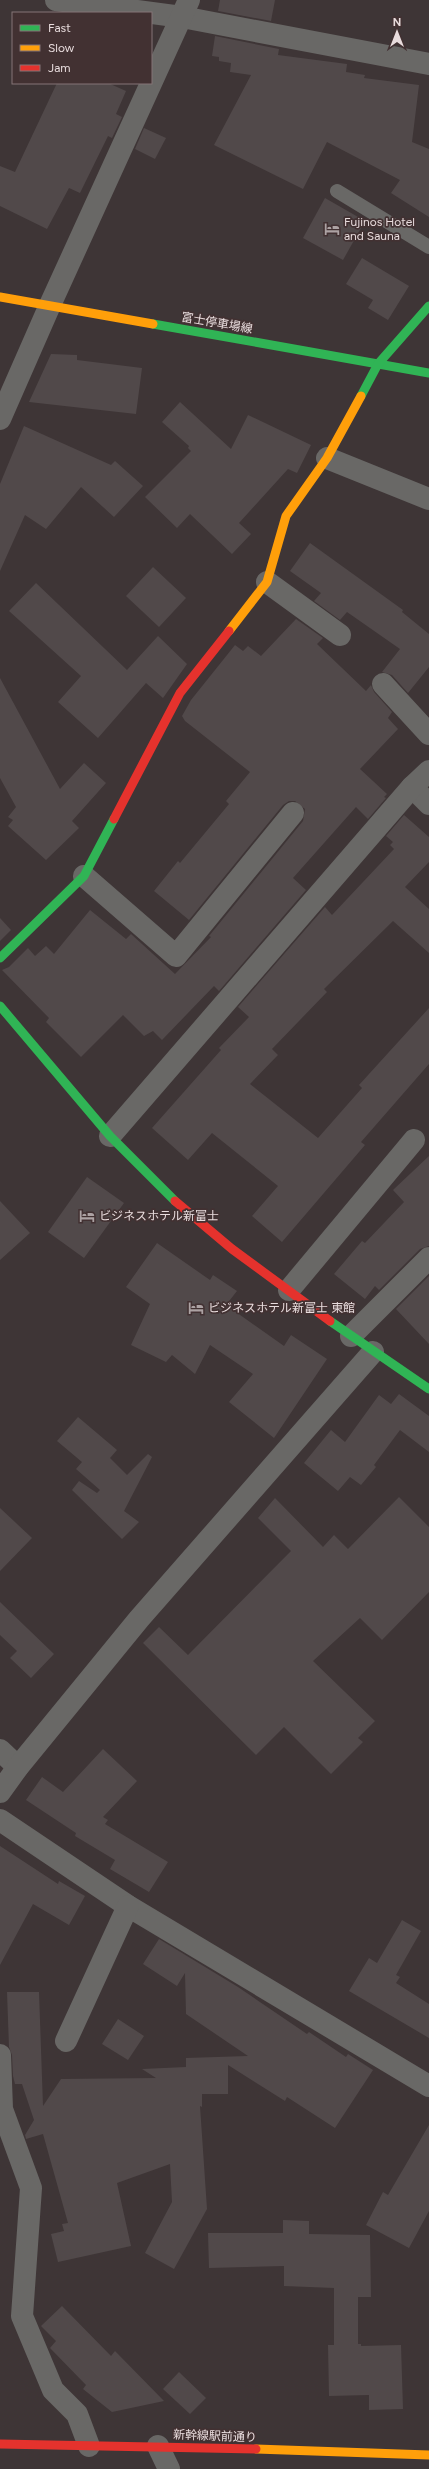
<svg xmlns="http://www.w3.org/2000/svg" width="429" height="2469" font-family="Figtree,'Noto Sans JP',sans-serif">
<rect width="100%" height="100%" fill="#3e3536"/>
<!-- building -->
<g fill="#51494a">
<path d="M 220,0 L 275,0 L 271,21 L 218,11 Z"/>
<path d="M 215,36 L 279,49 L 278,55 L 347,64 L 346,72 L 365,75 L 364,78 L 419,85 L 412,142 L 429,149 L 429,217 L 391,193 L 400,180 L 327,142 L 303,189 L 214,145 L 251,75 L 230,72 L 231,63 L 219,61 L 219,57 L 212,56 Z"/>
<path d="M 57,83 L 108,83 L 126,91 L 116,114 L 122,117 L 112,138 L 108,136 L 80,193 L 69,188 L 47,229 L 0,206 L 0,166 L 15,172 Z"/>
<path d="M 144,128 L 166,138 L 155,159 L 135,149 Z"/>
<path d="M 325,198 L 365,221 L 343,260 L 303,238 Z"/>
<path d="M 362,258 L 409,286 L 388,320 L 368,308 L 373,300 L 346,284 Z"/>
<path d="M 51,354 L 77,355 L 77,360 L 142,368 L 136,414 L 29,402 Z"/>
<path d="M 180,402 L 231,449 L 248,415 L 311,445 L 297,473 L 288,469 L 239,523 L 251,534 L 232,554 L 190,514 L 177,528 L 145,497 L 191,451 L 188,448 L 189,446 L 162,422 Z"/>
<path d="M 24,426 L 111,465 L 115,461 L 143,486 L 114,517 L 81,487 L 46,529 L 25,515 L 0,571 L 0,484 Z"/>
<path d="M 310,543 L 403,610 L 402,612 L 429,634 L 429,667 L 408,693 L 392,675 L 382,672 L 400,649 L 347,612 L 340,620 L 314,601 L 321,593 L 290,571 Z"/>
<path d="M 153,567 L 186,598 L 159,627 L 126,596 Z"/>
<path d="M 36,583 L 127,670 L 158,636 L 187,664 L 163,698 L 146,683 L 98,738 L 58,702 L 81,676 L 9,611 Z"/>
<path d="M 296,619 L 323,638 L 317,644 L 366,691 L 371,685 L 374,692 L 392,712 L 388,718 L 398,729 L 360,769 L 387,794 L 384,797 L 386,798 L 368,819 L 356,807 L 293,878 L 306,890 L 219,991 L 214,986 L 162,1040 L 153,1031 L 144,1036 L 123,1015 L 81,1057 L 46,1022 L 49,1018 L 2,970 L 9,967 L 28,948 L 35,956 L 46,946 L 54,954 L 90,910 L 126,939 L 131,934 L 175,974 L 211,937 L 209,936 L 303,821 L 305,809 L 295,801 L 289,801 L 283,805 L 189,920 L 154,891 L 178,861 L 180,863 L 229,804 L 226,801 L 250,772 L 185,721 L 182,716 L 191,700 L 235,645 L 243,651 L 248,646 L 261,656 Z"/>
<path d="M 0,678 L 60,789 L 84,763 L 106,783 L 72,821 L 79,828 L 46,860 L 8,826 L 13,820 L 8,817 L 16,807 L 0,778 Z"/>
<path d="M 404,815 L 429,837 L 429,862 L 405,887 L 429,909 L 429,953 L 393,921 L 324,989 L 327,992 L 272,1049 L 278,1055 L 250,1084 L 318,1138 L 362,1088 L 359,1085 L 429,1008 L 429,1064 L 361,1142 L 365,1145 L 282,1242 L 252,1216 L 278,1186 L 212,1133 L 188,1160 L 152,1128 L 221,1050 L 219,1048 L 249,1017 L 238,1007 L 325,907 L 332,915 L 394,849 L 390,845 L 393,842 L 386,836 Z"/>
<path d="M 0,918 L 11,930 L 0,941 Z"/>
<path d="M 429,1156 L 429,1246 L 420,1249 L 379,1290 L 375,1286 L 365,1299 L 334,1274 L 362,1241 L 365,1243 L 404,1202 L 393,1190 Z"/>
<path d="M 87,1177 L 124,1203 L 84,1258 L 48,1232 Z"/>
<path d="M 0,1201 L 30,1233 L 0,1260 Z"/>
<path d="M 157,1243 L 210,1280 L 213,1275 L 237,1291 L 226,1305 L 284,1346 L 291,1335 L 327,1359 L 274,1438 L 229,1402 L 253,1374 L 210,1345 L 195,1374 L 172,1355 L 166,1362 L 131,1345 L 150,1304 L 126,1287 Z"/>
<path d="M 429,1276 L 429,1344 L 396,1309 Z"/>
<path d="M 399,1394 L 429,1416 L 429,1452 L 400,1430 L 374,1465 L 376,1467 L 361,1485 L 350,1477 L 338,1491 L 304,1463 L 331,1430 L 345,1442 L 379,1395 L 391,1404 Z"/>
<path d="M 78,1417 L 117,1450 L 110,1458 L 127,1475 L 148,1454 L 152,1457 L 124,1511 L 139,1522 L 122,1539 L 72,1490 L 79,1481 L 97,1493 L 100,1490 L 76,1469 L 82,1462 L 57,1441 Z"/>
<path d="M 399,1497 L 429,1527 L 429,1592 L 382,1640 L 360,1618 L 313,1661 L 375,1721 L 358,1738 L 363,1742 L 331,1774 L 284,1727 L 256,1755 L 143,1643 L 159,1627 L 188,1655 L 291,1551 L 258,1518 L 275,1498 L 323,1547 L 334,1535 L 348,1549 Z"/>
<path d="M 0,1508 L 32,1538 L 0,1571 Z"/>
<path d="M 0,1602 L 54,1654 L 31,1678 L 10,1658 L 17,1651 L 0,1635 Z"/>
<path d="M 103,1749 L 137,1781 L 103,1817 L 108,1820 L 105,1824 L 168,1862 L 149,1892 L 110,1869 L 115,1860 L 75,1836 L 76,1833 L 26,1800 L 42,1777 L 63,1792 Z"/>
<path d="M 0,1846 L 58,1884 L 59,1881 L 85,1896 L 69,1925 L 33,1904 L 0,1965 Z"/>
<path d="M 402,1920 L 421,1931 L 396,1975 L 400,1977 L 396,1983 L 429,2004 L 429,2038 L 349,1991 L 369,1958 L 377,1963 Z"/>
<path d="M 159,1939 L 238,1987 L 307,2034 L 309,2032 L 346,2057 L 348,2054 L 373,2070 L 335,2128 L 287,2097 L 285,2101 L 228,2065 L 228,2094 L 202,2094 L 202,2107 L 200,2106 L 207,2209 L 174,2269 L 145,2253 L 172,2202 L 170,2164 L 117,2183 L 131,2246 L 58,2262 L 51,2234 L 64,2231 L 62,2224 L 68,2223 L 43,2134 L 26,2139 L 25,2135 L 34,2120 L 22,2084 L 15,2084 L 13,2076 L 12,2055 L 9,2047 L 7,1992 L 39,1992 L 43,2106 L 61,2079 L 156,2078 L 142,2069 L 186,2067 L 186,2058 L 248,2056 L 186,2014 L 185,1973 L 177,1986 L 143,1964 Z"/>
<path d="M 118,2019 L 144,2036 L 128,2060 L 102,2044 Z"/>
<path d="M 429,2125 L 429,2211 L 409,2248 L 366,2225 L 383,2192 L 388,2195 Z"/>
<path d="M 283,2220 L 309,2221 L 309,2234 L 370,2235 L 371,2297 L 358,2297 L 358,2344 L 361,2344 L 361,2346 L 401,2345 L 403,2409 L 369,2410 L 369,2395 L 329,2396 L 328,2345 L 334,2345 L 334,2288 L 284,2286 L 284,2266 L 209,2268 L 208,2233 L 283,2233 Z"/>
<path d="M 62,2306 L 111,2356 L 115,2351 L 164,2401 L 112,2412 L 83,2389 L 86,2385 L 50,2348 L 56,2341 L 41,2326 Z"/>
<path d="M 179,2372 L 206,2398 L 190,2414 L 163,2389 Z"/>
</g>
<g fill="none" stroke-linecap="round" stroke-linejoin="round">
<!-- lane -->
<path stroke="#696866" stroke-width="14" d="M 337,191 L 429,247"/>
<!-- street -->
<g stroke="#696866" stroke-width="22">
<path d="M 56,0 L 182,17 L 429,64"/>
<path d="M 0,419 L 50,305 L 189,0"/>
<path d="M 327,458 L 429,499"/>
<path d="M 267,582 L 340,635"/>
<path d="M 383,684 L 429,734"/>
<path d="M 412,787 L 429,804"/>
<path d="M 84,876 L 176,956 L 293,813"/>
<path d="M 110,1136 L 412,787 L 429,771"/>
<path d="M 289,1290 L 414,1140"/>
<path d="M 351,1336 L 429,1258"/>
<path d="M 0,1750 L 18,1767"/>
<path d="M 0,1792 L 18,1767 L 139,1619 L 373,1352"/>
<path d="M 0,1820 L 128,1906 L 429,2086"/>
<path d="M 66,2041 L 128,1906"/>
<path d="M 0,2055 L 2,2109 L 31,2188 L 22,2316 L 53,2390 L 77,2414 L 89,2446"/>
<path d="M 158,2446 L 169,2469"/>
</g>
<!-- fast -->
<g stroke="#30b455" stroke-width="9">
<path d="M 153,324 L 429,373"/>
<path d="M 361,396 L 378,364 L 429,306"/>
<path d="M 0,958 L 84,876 L 114,819"/>
<path d="M 0,1006 L 110,1136 L 175,1201"/>
<path d="M 330,1321 L 429,1389"/>
</g>
<!-- slow -->
<g stroke="#ff9f0a" stroke-width="9">
<path d="M 0,297 L 153,324"/>
<path d="M 229,631 L 267,582 L 286,516 L 327,458 L 361,396"/>
<path d="M 256,2449 L 429,2455"/>
</g>
<!-- jam -->
<g stroke="#e5322d" stroke-width="9">
<path d="M 114,819 L 180,693 L 229,631"/>
<path d="M 175,1201 L 232,1249 L 330,1321"/>
<path d="M 0,2444 L 256,2449"/>
</g>
</g>
<!-- icons -->
<defs>
<g id="hotel-bare" transform="scale(1.2)"><path d="M-6-4.5h1.5V1H6V5H4.5V3h-9V5H-6ZM-4 0a1.8 1.8 0 1 1 3.6 0ZM.5 0V-2.5h3Q6-2.5 6 0Z" fill="#aca2a3" stroke="#423132" stroke-width="2.5" paint-order="stroke"/></g>
</defs>
<g fill-rule="evenodd">
<use href="#hotel-bare" x="332" y="229"/>
<use href="#hotel-bare" x="87" y="1216"/>
<use href="#hotel-bare" x="196" y="1308"/>
</g>
<g text-anchor="middle" stroke-width="3.5" stroke-linejoin="round" paint-order="stroke">
<!-- poi labels -->
<g font-size="12" fill="#e8dcdd" stroke="#423132" text-anchor="start">
<text x="344" y="226">Fujinos Hotel<tspan x="344" dy="14">and Sauna</tspan></text>
<text x="99" y="1220">ビジネスホテル新富士</text>
<text x="208" y="1312">ビジネスホテル新富士 東館</text>
</g>
<!-- street labels -->
<g font-size="12" fill="#e8dcdd" stroke="#423132">
<text transform="translate(217 323) rotate(10)" y="4">富士停車場線</text>
<text transform="translate(215 2436) rotate(2)" y="4">新幹線駅前通り</text>
</g>
</g>
<!-- legend -->
<rect x="12" y="12" width="140" height="72" fill="#423132" stroke="#847576"/>
<rect x="20" y="25" width="20" height="6" fill="#30b455" stroke="#847576"/>
<text x="48" y="32" font-size="12" fill="#e8dcdd">Fast</text>
<rect x="20" y="45" width="20" height="6" fill="#ff9f0a" stroke="#847576"/>
<text x="48" y="52" font-size="12" fill="#e8dcdd">Slow</text>
<rect x="20" y="65" width="20" height="6" fill="#e5322d" stroke="#847576"/>
<text x="48" y="72" font-size="12" fill="#e8dcdd">Jam</text>
<!-- north arrow -->
<g transform="translate(397 32)" stroke="#423132" stroke-width="3" paint-order="stroke">
<path d="M0-3L7 15L0 10L-7 15Z" fill="#e8dcdd"/>
<text y="-6" font-size="11" font-weight="bold" text-anchor="middle" fill="#e8dcdd">N</text>
</g>
</svg>
